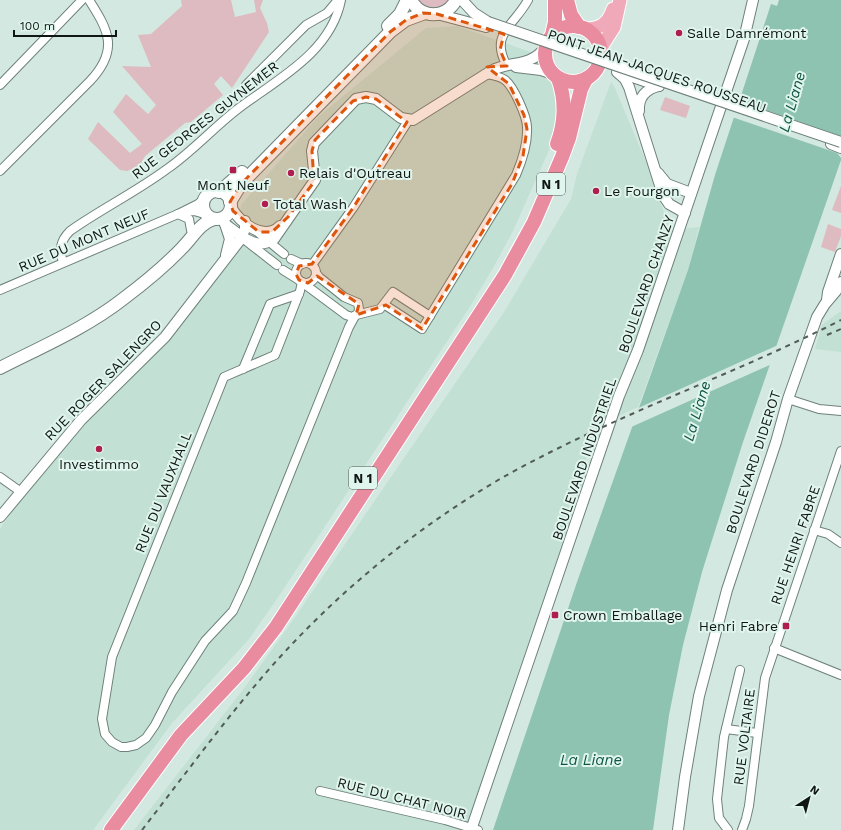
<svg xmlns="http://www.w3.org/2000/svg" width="841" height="830" font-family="'Work Sans',sans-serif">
<rect width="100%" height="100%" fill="#d3e8e0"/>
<!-- built -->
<g fill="#c2e0d4">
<path d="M 457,26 L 536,54 L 559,95 L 558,115 L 553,141 L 513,231 L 493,268 L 471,305 L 279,596 L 249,639 L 172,723 L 93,830 L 0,830 L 0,529 L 20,499 L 65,445 L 236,251 L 241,205 L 318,117 L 426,28 Z"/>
<path d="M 611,82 L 614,86 L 646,162 L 670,230 L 699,227 L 688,270 L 638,407 L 595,427 L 586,458 L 587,471 L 466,830 L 134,830 L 245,687 L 291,623 L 504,312 L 571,199 L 577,174 Z"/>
<path d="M 841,311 L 841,352 L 815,349 L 822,325 Z"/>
</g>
<!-- green -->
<g fill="#debbc0">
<path d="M 181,0 L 231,0 L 235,17 L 256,12 L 254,0 L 263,0 L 260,8 L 267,23 L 269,32 L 232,88 L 221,76 L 214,84 L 223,95 L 191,122 L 185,123 L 145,156 L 139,167 L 127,171 L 120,170 L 88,139 L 98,122 L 130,153 L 142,144 L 113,112 L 126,94 L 148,114 L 156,105 L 122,66 L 151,67 L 138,35 L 151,34 L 182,6 Z"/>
<path d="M 418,0 L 450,0 C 441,12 427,10 418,0 Z"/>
<path d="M 665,97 L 690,106 L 686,118 L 660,110 Z"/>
<path d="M 841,186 L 841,213 L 832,210 Z"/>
<path d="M 828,224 L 841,229 L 841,236 L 835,252 L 821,247 Z"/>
</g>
<!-- water -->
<path fill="#8dc3b0" d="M 779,0 L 841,0 L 841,160 L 743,442 L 702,572 L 683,645 L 669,715 L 653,830 L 493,830 L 577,582 L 688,270 L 715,175 L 771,4 L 777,6 Z"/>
<!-- pier -->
<g fill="#d3e8e0">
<path d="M 737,100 L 841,136 L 841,158 L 837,153 L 732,117 Z"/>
<path d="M 778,345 L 772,364 L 629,428 L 636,409 Z"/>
</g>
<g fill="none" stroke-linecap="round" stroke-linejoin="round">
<!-- minor casing -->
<g stroke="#6e817a" stroke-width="10">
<g id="minor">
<path d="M 507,66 C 489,34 514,26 528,0"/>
<path d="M 0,85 L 82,0"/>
<path d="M 246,85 L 306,25 L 327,13 L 338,0"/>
<path d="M 0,171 L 90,81 C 119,50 109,31 89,0"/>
<path d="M 185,212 L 194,211 L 208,215"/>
<path d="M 178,214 L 189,219 L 191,230"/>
<path d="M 255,230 L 284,254"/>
<path d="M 245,240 L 277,265"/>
<path d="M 291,259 L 302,264"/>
<path d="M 63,262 C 59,250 60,241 70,231 C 101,209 136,192 167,169 C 193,151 214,127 239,108 C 278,79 331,52 341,0"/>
<circle cx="306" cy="273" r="10"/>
<path d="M 312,265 L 353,208 L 408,121"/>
<path d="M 283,270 L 299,280"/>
<path d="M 302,282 L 300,291 L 275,355 L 224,377 L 112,657 L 102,719 L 105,734 L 112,742 L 121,747 L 127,747 L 136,745 L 146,738 L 155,725 L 172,692 L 205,641 L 233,611 L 246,583 L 349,327 L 355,316"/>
<path d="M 303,283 L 346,315 L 352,317 L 358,314 L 359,309 L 358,303 L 344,297 L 319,277 L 316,273"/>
<path d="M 0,290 L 178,214 L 198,204 L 207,197"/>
<path d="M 385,305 L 422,329 L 516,175 C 522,161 528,143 527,127 C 527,117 514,87 505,80 C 500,76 492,75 485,74"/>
<path d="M 356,315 L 380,309 L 393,292 L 430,316"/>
<path d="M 243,369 L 270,304 L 299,294"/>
<path d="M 788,399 L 819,409 L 841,411"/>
<path d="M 0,477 L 21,492"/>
<path d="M 814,530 L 828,534 L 841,543"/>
<path d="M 774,648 L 841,675"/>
<path d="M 726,729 L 757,733"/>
<path d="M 320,791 L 445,820 L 478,830"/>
<path d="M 728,830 L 719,818 L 717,799 L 724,737 L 740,670"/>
<path d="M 742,830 L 746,819 L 749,806 L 765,678 L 841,451"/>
</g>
</g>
<!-- tertiary casing -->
<g stroke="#6e817a" stroke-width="12">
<g id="tertiary">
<path d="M 462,0 L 474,13 L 488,22"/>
<path d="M 437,14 L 486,27"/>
<path d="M 516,67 L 541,70 L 553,74"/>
<path d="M 617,72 L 625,79 L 629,87 L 663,195 L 669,204 L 685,213"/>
<path d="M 621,73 L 659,86"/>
<path d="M 639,111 C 638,97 646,89 659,86"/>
<path d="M 831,144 L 841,148"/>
<path d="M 658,173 L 667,184 L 691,193"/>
<path d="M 231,207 C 240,223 264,242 280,226"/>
<path d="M 225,224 C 239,234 256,252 274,239 L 315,180 L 312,151 L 314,143 L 356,99 L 366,97 L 376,99 L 401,118 L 413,120 L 491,71 C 511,60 529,68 545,48"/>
<path d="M 225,224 L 230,239 L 226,255"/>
<path d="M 827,300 L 828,292 L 841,254"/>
<path d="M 0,517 L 81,420 L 165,337 L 240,240 L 245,229 L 245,221"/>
<path d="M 471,830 L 619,396 L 638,350 L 744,39 L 753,0"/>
<path d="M 678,830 L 685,777 L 699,696 L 727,590 L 776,442 L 788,399 L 817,317 L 825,304 L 836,291 L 841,282"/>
</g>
</g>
<!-- secondary casing -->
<g stroke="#6e817a" stroke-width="14">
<g id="secondary">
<path d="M 411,0 C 421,19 446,19 456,0"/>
<path d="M 388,26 L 400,14 L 407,0"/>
<circle cx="217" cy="205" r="14"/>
<path d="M 219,192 L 242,172"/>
<path d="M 230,202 L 241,184 L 390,32 L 406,20 L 425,13"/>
<path d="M 0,368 C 41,347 86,328 123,299 C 143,284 166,265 183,247 C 193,237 200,223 214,219"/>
</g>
</g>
<!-- primary casing -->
<g stroke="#fff" stroke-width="15">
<g id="primary">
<path d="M 585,29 C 600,29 608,24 613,9"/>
<path d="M 600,49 L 614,27 L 620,0"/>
</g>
</g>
<!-- trunk casing -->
<g stroke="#fff" stroke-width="16">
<g id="trunk">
<path d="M 567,0 L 571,15 L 579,27"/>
<circle cx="573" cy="54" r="28"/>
<path d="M 552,35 L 555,22 L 555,0"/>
<path d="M 557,144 C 565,123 566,100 558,78"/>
<path d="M 111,830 L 181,735 L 244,668 L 276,627 L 505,275 L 534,222 L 562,157 L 569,138 L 581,89 L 586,79"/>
</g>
</g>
<!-- minor -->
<use href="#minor" stroke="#fff" stroke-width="8"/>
<!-- tertiary -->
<use href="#tertiary" stroke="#fff" stroke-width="10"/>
<!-- secondary -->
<use href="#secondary" stroke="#fff" stroke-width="12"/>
<!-- primary -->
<use href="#primary" stroke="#efa9b8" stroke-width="13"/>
<!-- trunk -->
<use href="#trunk" stroke="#ea8ca0" stroke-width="14"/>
<!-- rail -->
<g stroke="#515c58" stroke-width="2" stroke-dasharray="5 5" stroke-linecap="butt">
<path d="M 827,335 L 841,329"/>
<path d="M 142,830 C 187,772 231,711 280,657 C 344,587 418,527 500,479 C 609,417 729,377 841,320"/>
</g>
<!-- tertiary-bridge casing -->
<g stroke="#6e817a" stroke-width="12" stroke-linecap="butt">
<path id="tertiary-bridge" d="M 488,22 L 841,142"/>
</g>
<!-- tertiary-bridge -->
<use href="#tertiary-bridge" stroke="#fff" stroke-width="10"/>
</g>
<!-- marked area -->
<path fill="#dd560c" fill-opacity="0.2" stroke="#dd560c" stroke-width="3" stroke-dasharray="8 5" stroke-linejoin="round" d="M 423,13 L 437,14 L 504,34 L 500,50 L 507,66 L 487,67 L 509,84 L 524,115 L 527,129 L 523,156 L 512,184 L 422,329 L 386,305 L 356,315 L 359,304 L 317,276 L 308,283 L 299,280 L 296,274 L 299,266 L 312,264 L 353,208 L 407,122 L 376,99 L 366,97 L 353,101 L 315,140 L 312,151 L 314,182 L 288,217 L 272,232 L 259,232 L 233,211 L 230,202 L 241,184 L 390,32 L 406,20 Z"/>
<!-- markers -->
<g fill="#b01e4f" stroke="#e0f5ed" stroke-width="1.5">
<circle cx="679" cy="33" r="4"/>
<rect x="229" y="166" width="8" height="8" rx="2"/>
<circle cx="291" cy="173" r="4"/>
<circle cx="596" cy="191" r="4"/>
<circle cx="265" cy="204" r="4"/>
<circle cx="99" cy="449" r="4"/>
<rect x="551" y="611" width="8" height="8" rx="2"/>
<rect x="782" y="622" width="8" height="8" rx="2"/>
</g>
<g text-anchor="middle" stroke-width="4" stroke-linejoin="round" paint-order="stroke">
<!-- shield labels -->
<g fill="#e0f5ed" stroke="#4e5954" stroke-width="1">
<rect x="537" y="173" width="28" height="22" rx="3"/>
<rect x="349" y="467" width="28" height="22" rx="3"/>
</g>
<g font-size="13" font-weight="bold" fill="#0f1613">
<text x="551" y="189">N 1</text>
<text x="363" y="483">N 1</text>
</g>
<!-- poi labels -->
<g font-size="14" fill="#0f1613" stroke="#e0f5ed" text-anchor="start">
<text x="687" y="38">Salle Damrémont</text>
<text x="299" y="178">Relais d'Outreau</text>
<text x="233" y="190" text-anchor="middle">Mont Neuf</text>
<text x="604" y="196">Le Fourgon</text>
<text x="273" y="209">Total Wash</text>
<text x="99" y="469" text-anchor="middle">Investimmo</text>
<text x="563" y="620">Crown Emballage</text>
<text x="778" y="631" text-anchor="end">Henri Fabre</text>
</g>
<!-- street labels -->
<g font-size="14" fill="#0f1613" stroke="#e0f5ed">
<text transform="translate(657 71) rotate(19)" y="5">PONT JEAN-JACQUES ROUSSEAU</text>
<text transform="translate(205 120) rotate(-38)" y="5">RUE GEORGES GUYNEMER</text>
<text transform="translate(84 240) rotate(-23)" y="5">RUE DU MONT NEUF</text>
<text transform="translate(646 284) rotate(-71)" y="5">BOULEVARD CHANZY</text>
<text transform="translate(103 380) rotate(-46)" y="5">RUE ROGER SALENGRO</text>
<text transform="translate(584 459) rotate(-71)" y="5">BOULEVARD INDUSTRIEL</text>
<text transform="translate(753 462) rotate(-72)" y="5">BOULEVARD DIDEROT</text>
<text transform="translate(163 492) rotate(-68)" y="5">RUE DU VAUXHALL</text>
<text transform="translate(795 545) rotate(-71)" y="5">RUE HENRI FABRE</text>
<text transform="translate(744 737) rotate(-83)" y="5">RUE VOLTAIRE</text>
<text transform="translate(402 798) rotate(14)" y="5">RUE DU CHAT NOIR</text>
</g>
<!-- water labels -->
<g font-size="15" font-style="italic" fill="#0e5543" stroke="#e0f5ed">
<text transform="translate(792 102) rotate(-74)" y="5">La Liane</text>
<text transform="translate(697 411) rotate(-73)" y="5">La Liane</text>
<text x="591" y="765">La Liane</text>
</g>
</g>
<!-- north arrow -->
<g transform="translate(809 798) rotate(36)" stroke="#e0f5ed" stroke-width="3" paint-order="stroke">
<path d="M0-3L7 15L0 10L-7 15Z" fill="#0f1613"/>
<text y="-6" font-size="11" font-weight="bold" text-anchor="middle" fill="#0f1613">N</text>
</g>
<!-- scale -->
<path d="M14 30v6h102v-6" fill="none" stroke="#0f1613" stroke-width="2"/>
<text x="20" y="30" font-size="12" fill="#0f1613" stroke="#e0f5ed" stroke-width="3" paint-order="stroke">100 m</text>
</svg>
